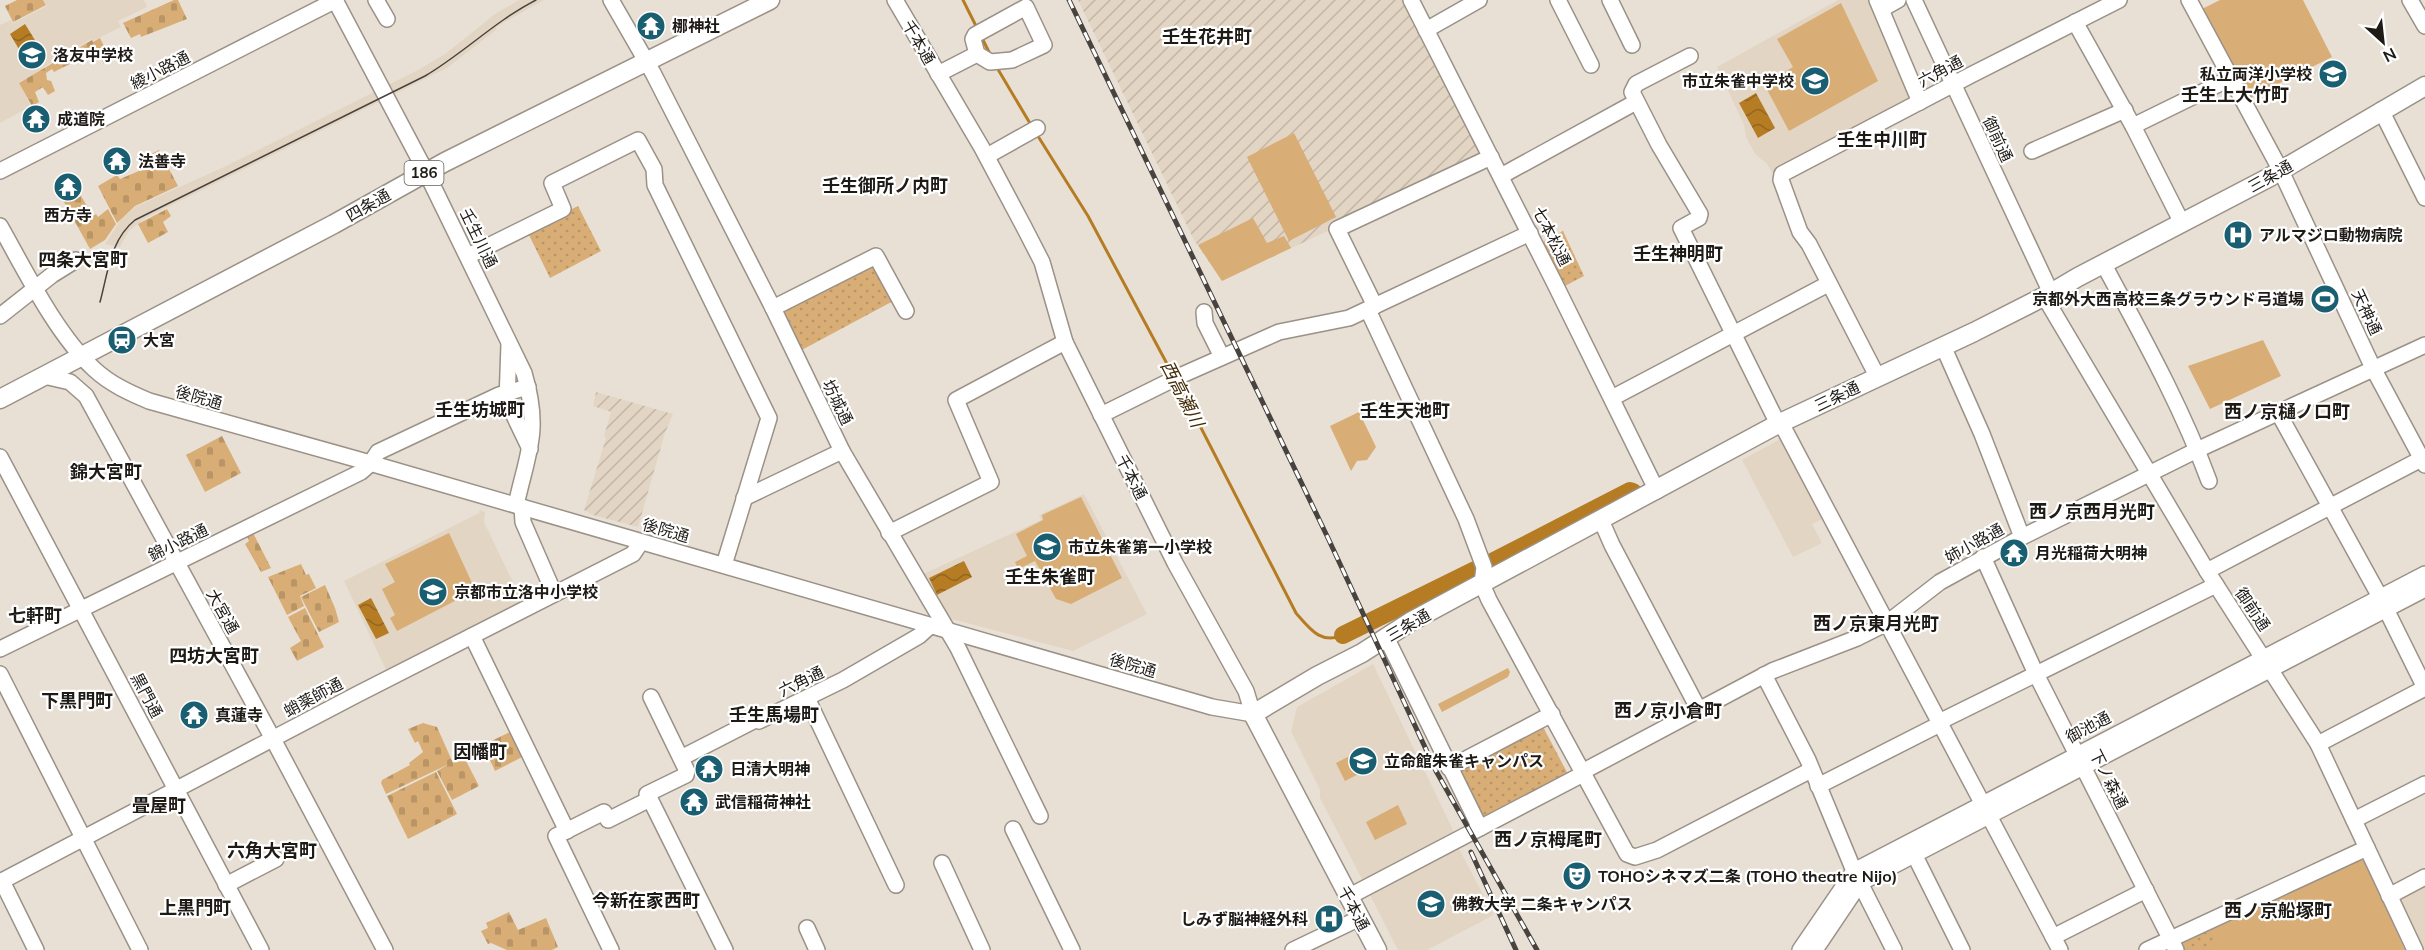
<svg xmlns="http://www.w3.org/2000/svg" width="2425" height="950" font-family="Mulish,'Noto Sans JP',sans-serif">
<defs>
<pattern id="industrial-furrows" width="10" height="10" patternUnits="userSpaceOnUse" patternTransform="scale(1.5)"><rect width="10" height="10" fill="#e3d5c3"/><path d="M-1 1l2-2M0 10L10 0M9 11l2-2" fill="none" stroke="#c2b6a7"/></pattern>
<pattern id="cemetery-stones" width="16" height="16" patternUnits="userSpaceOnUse" patternTransform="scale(1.5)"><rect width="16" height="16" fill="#d8ad76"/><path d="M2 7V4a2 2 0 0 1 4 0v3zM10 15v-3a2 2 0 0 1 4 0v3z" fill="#b99465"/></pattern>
<pattern id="park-dots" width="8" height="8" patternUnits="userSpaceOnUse" patternTransform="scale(1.5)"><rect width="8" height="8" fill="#d8ad76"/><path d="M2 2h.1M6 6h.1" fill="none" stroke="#b99465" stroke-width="1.8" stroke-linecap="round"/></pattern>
<pattern id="water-waves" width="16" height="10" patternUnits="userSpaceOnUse" patternTransform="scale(1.5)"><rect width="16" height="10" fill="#b57c24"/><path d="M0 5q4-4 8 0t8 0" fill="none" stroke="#93651e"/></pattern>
</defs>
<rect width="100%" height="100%" fill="#e9e0d5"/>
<!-- built -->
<g fill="#e3d5c3">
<path d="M 44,0 L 144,0 L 147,7 L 118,21 L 121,27 L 93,41 L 91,39 L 42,68 L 43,70 L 19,82 L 31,106 L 0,123 L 0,25 L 11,20 L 13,23 L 47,6 Z"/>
<path d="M 519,0 L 544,0 L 496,27 L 496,30 L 447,68 L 146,218 L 129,231 L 120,247 L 105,244 L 122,218 L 135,207 L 224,167 L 420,69 L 445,54 L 495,14 Z"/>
<path d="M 1838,0 L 1872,0 L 1914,96 L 1778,172 L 1772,173 L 1767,164 L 1755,154 L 1746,137 L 1744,125 L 1717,67 Z"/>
<path d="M 1784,437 L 1827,517 L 1812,524 L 1822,543 L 1793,557 L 1742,460 Z"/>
<path d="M 1084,494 L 1147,614 L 1073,651 L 944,617 L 921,575 L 1041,520 L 1039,515 Z"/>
<path d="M 480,510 L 485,512 L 484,522 L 523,603 L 387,672 L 344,581 L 479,513 Z"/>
<path d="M 1373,664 L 1455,834 L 1363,881 L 1320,798 L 1320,790 L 1291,731 L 1297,707 Z"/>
<path d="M 1458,847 L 1494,915 L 1427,950 L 1398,950 L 1369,893 Z"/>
<path d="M 2425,884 L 2425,950 L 2423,950 L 2401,902 L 2403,895 Z"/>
</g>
<!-- industrial -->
<g fill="url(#industrial-furrows)">
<path d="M 1078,0 L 1407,0 L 1486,156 L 1222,281 L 1194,240 Z"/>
<path d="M 596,392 L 673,414 L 665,433 L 638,527 L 593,515 L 584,510 L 606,438 L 604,436 L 611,412 L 593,406 Z"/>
</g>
<!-- green -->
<g fill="#d8ad76">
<path d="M 2220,0 L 2303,0 L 2332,57 L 2250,98 L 2202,9 Z"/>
<path d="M 1841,3 L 1878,81 L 1789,131 L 1764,84 L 1793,67 L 1777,39 Z"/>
<path d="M 1294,133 L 1336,217 L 1289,241 L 1247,157 Z"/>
<path d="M 1253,218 L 1267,243 L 1284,236 L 1291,248 L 1222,281 L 1198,245 Z"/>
<path d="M 2263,340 L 2281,376 L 2210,409 L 2188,366 Z"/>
<path d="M 1359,412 L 1376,447 L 1367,460 L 1357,461 L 1351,471 L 1330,426 Z"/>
<path d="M 1081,497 L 1122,578 L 1071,604 L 1056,599 L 1035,561 L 1018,569 L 1015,562 L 1027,556 L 1016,534 L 1043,520 L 1042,515 Z"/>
<path d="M 449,533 L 473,585 L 474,591 L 397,631 L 390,618 L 395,615 L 382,589 L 395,582 L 385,564 Z"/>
<path d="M 1508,668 L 1510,672 L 1508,677 L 1442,712 L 1438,704 Z"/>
<path d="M 1367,747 L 1376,765 L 1345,781 L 1336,763 Z"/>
<path d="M 1398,805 L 1407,824 L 1375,840 L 1366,822 Z"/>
<path d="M 2362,860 L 2365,862 L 2405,950 L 2180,950 L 2176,941 L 2350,861 Z"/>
</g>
<!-- cemetery -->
<g fill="url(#cemetery-stones)">
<path d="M 17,0 L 43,0 L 46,5 L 13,22 L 5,6 Z"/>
<path d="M 174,0 L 178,0 L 187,19 L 141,37 L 140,34 L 131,38 L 123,23 Z"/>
<path d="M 100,38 L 111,61 L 104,64 L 97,50 L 54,72 L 52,69 L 46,73 L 47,80 L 51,81 L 55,91 L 48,95 L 43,87 L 35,92 L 39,102 L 32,106 L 19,83 L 92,40 L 93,42 Z"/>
<path d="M 159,150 L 178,186 L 135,206 L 117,223 L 98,186 L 117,175 L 120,179 L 146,168 L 142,159 Z"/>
<path d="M 81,196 L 93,216 L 96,214 L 98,217 L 108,209 L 116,224 L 105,240 L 90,249 L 64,202 L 70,198 L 72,201 Z"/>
<path d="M 167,209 L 171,216 L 163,222 L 168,232 L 148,243 L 138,224 Z"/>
<path d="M 222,436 L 241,473 L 205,492 L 186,455 Z"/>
<path d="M 251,529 L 271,568 L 261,572 L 245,544 L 249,541 L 245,532 Z"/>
<path d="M 301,564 L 306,575 L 309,574 L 316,588 L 300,596 L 304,606 L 287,615 L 268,577 Z"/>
<path d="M 325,585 L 335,608 L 339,622 L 319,632 L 301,597 Z"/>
<path d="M 305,608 L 324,647 L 297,661 L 290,648 L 301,641 L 288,617 Z"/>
<path d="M 423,723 L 437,727 L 453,763 L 464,757 L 479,786 L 452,800 L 437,771 L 449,764 L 386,794 L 381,783 L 382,780 L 410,765 L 409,763 L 423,752 L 418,741 L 415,743 L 408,729 Z"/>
<path d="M 512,731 L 524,756 L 495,771 L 483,745 Z"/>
<path d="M 436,772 L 457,814 L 408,839 L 387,796 Z"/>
<path d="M 509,912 L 518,930 L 546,918 L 558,947 L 552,950 L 507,950 L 491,943 L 488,944 L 481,931 L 488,928 L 486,923 Z"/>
</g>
<!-- park -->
<g fill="url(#park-dots)">
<path d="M 578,206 L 601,251 L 550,278 L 527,231 Z"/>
<path d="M 1563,231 L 1584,276 L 1561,288 L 1539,244 Z"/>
<path d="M 872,262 L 895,300 L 798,352 L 780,315 L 784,309 Z"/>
<path d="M 1542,725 L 1569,776 L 1486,818 L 1479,815 L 1459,769 Z"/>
<path d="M 2210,925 L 2217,950 L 2180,950 L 2184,937 Z"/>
</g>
<!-- water -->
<g fill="url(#water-waves)">
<path d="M 25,24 L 46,58 L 30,68 L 10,34 Z"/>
<path d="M 1756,93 L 1775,128 L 1758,138 L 1739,103 Z"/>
<path d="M 964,561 L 972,577 L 937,595 L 929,578 Z"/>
<path d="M 371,598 L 389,633 L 376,639 L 358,605 Z"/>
</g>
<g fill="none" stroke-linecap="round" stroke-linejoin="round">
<!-- stream -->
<g stroke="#b57c24" stroke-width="3">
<path d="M 963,0 L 977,28"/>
<path d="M 981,36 L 990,54"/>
<path d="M 996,66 L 1031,125"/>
<path d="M 1036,133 L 1088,216 L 1173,375"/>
<path d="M 1178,383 L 1296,613 C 1310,629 1321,645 1343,635"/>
</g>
<!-- river -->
<g stroke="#b57c24" stroke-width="18">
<path d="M 1492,562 L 1630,491 L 1633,492"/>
<path d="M 1343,635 L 1475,570"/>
</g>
<!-- minor casing -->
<g stroke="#9a9187" stroke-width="18">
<g id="minor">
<path d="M 335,0 L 426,172 L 524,373 C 541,431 528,451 516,505"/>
<path d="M 376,0 L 387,19"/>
<path d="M 611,0 L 653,73 L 773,308 L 842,451 L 958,648 L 1040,816"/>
<path d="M 1411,0 L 1554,282 L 1657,491"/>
<path d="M 1558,0 L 1591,65"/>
<path d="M 1610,0 L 1632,45"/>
<path d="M 1877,0 L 1920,102"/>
<path d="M 1914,0 L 2051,293"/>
<path d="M 2189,0 L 2281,171 L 2373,368 L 2425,465"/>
<path d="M 2410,0 L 2425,26"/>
<path d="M 1882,9 L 1898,0"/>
<path d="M 2075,22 L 2133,126 L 2182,223"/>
<path d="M 1426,30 L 1479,0"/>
<path d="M 1690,56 L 1636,84 L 1632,92 L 1659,145 L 1700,214 L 1699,218 L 1681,228 L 1778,424"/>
<path d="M 938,74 L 977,54 L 990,62 L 1012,60 L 1044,45 L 1026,7 L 975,35 L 973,39 L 977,54"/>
<path d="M 2381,110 L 2425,198"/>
<path d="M 2133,126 L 2231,78"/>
<path d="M 2032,151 L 2125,110"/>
<path d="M 987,156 L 1037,128"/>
<path d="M 0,171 L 336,0"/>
<path d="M 1501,176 L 1636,102"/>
<path d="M 0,226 C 25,270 56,334 94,369 C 110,384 130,393 149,401 L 356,459 L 1212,707 L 1253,714 L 1246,691 L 1175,563 L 1065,342 L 1042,262 L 1024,227 L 982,148 L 895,0"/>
<path d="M 468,256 L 563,209 L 552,183 L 638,140 L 654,169 L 655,185 L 769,418 L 724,565"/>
<path d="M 2103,263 C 2141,334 2181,405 2209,481"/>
<path d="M 2044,296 L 2207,571 L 2318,744 L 2415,950"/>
<path d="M 1375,306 L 1337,229 L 1491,157"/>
<path d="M 773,308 L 876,256 L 906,311"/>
<path d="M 1368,310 L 1466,519 L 1484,567 L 1482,584 L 1489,600 L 1627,854 L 1635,857 L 1657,850 L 1811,770"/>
<path d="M 1204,312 L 1205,323 L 1222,357"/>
<path d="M 0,316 L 52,275 L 76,260"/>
<path d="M 509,344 L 507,401 L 530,449"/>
<path d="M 1943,346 L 1982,434 L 2022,537"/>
<path d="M 44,376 L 70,382 L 86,396 L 273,739 L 385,950"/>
<path d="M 1877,376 L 1809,244 L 1800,232 L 1781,180 L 1782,174 L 1971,75 L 2119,0"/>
<path d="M 1612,398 L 1828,284"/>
<path d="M 2279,414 L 2380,597 L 2425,688"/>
<path d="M 1101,415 L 1182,375 L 1279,332 L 1349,318 L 1530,233"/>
<path d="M 1781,423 L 2060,950"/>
<path d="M 0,457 L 261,950"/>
<path d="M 744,498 L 842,451"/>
<path d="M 522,507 L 523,522 L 554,593"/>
<path d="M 1601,520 L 1612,545 L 1699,710"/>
<path d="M 889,533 L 991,482 L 956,400 L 1065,342"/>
<path d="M 1983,557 L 2036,674 L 2176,950"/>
<path d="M 2207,571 L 2425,457"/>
<path d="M 472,636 L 567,831"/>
<path d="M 1386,637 L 1480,828"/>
<path d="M 0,649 L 361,472 L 370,464 L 378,452 L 499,395 L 528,387"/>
<path d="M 0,674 L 140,950"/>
<path d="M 1764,675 L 1808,760 L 1854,871 L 1894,950"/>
<path d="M 807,698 L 896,885"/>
<path d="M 1939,722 L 2216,585"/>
<path d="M 2318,744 L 2425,688"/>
<path d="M 681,758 L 757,719 L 759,721 L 843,680 L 919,636 L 930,626"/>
<path d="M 1449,768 L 1552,714"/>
<path d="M 1582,772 L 1772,671 L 1857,638 L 1887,623 L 1940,582 L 2022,537 L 2197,450 L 2425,345"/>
<path d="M 1818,786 L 1940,724"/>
<path d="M 650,799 L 725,950"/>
<path d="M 2354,820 L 2425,784"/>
<path d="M 1013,829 L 1072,950"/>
<path d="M 1911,848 L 1962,950"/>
<path d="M 942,863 L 982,950"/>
<path d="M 2,881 L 36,950"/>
<path d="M 0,882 L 356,695 L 633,554 L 641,542"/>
<path d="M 226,885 L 276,859"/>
<path d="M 2389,896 L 2425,877"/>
<path d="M 1348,897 L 1583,774"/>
<path d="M 807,928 L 817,950"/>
<path d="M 2053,937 L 2146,890"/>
<path d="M 611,950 L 556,836 L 604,812 L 608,820 L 650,799 L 647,794 L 686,775 L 687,771 L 651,697"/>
<path d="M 1293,950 L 1360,918"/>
<path d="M 1800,950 L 1854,871 L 2425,574"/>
<path d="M 1815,950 L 1860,883 L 2425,589"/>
<path d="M 2147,950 L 2367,848"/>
</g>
</g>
<!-- major casing -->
<g stroke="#9a9187" stroke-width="21">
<g id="major">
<path d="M 0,399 L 334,224 L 445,162 L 770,0"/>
<path d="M 1377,950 L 1253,714 L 1317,676 L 1362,653 L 1410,622 L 1778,424 L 1974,332 L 2051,293 L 2078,277 L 2268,178 L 2425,86"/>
</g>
</g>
<!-- minor -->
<use href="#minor" stroke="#fff" stroke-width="15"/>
<!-- major -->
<use href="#major" stroke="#fff" stroke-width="18"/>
<!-- tram -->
<path stroke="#48433e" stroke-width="1.5" d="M 100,302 C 108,273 110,240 135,220 L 425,76 C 464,53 495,21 536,0"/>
<!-- rail casing -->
<g stroke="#48433e" stroke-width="5">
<g id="rail">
<path d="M 1069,0 L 1328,538 L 1436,771 L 1537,950"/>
<path d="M 1471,852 L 1516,950"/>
</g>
</g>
<!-- rail -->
<use href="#rail" stroke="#fff" stroke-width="3" stroke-dasharray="9" stroke-linecap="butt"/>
</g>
<!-- icons -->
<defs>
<g id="temple-disc" transform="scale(1.5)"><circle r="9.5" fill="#1a5f71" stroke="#fff"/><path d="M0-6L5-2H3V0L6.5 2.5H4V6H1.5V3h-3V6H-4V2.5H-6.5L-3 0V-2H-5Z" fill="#fff"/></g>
<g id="school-disc" transform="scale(1.5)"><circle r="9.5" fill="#1a5f71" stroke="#fff"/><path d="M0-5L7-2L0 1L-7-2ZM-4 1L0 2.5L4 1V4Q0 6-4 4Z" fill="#fff"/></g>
<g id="hospital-disc" transform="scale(1.5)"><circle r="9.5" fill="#1a5f71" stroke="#fff"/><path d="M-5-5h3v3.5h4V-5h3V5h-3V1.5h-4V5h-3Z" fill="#fff"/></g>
<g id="stadium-disc" transform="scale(1.5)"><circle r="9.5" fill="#1a5f71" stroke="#fff"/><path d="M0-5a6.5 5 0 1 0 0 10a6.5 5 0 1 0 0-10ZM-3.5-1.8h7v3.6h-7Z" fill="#fff"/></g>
<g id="station-disc" transform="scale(1.5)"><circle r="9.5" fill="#1a5f71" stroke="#fff"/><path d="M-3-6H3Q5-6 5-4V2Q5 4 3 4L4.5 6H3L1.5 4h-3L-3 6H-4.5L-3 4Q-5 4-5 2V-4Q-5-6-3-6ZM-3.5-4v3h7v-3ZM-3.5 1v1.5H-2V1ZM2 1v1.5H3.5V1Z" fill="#fff"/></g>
<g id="university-disc" transform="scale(1.5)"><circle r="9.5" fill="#1a5f71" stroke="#fff"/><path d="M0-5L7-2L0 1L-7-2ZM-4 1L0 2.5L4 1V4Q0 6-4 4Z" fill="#fff"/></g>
<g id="theatre-disc" transform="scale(1.5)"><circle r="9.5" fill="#1a5f71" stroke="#fff"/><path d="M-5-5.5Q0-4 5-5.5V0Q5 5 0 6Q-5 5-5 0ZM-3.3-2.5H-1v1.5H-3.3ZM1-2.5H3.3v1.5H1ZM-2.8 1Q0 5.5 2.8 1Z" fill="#fff"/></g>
</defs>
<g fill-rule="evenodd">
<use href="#temple-disc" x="651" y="26"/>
<use href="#school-disc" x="32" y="55"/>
<use href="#school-disc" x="2333" y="74"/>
<use href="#school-disc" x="1815" y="81"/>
<use href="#temple-disc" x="36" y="119"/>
<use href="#temple-disc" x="117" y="161"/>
<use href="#temple-disc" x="68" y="187"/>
<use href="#hospital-disc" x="2238" y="235"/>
<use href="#stadium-disc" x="2325" y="299"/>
<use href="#station-disc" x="122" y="340"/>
<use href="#school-disc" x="1047" y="547"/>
<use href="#temple-disc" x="2014" y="553"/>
<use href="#school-disc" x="433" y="592"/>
<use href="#temple-disc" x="194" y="715"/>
<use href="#university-disc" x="1363" y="761"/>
<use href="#temple-disc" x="709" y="769"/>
<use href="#temple-disc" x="694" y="802"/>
<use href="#theatre-disc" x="1577" y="876"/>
<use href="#university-disc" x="1431" y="904"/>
<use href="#hospital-disc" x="1329" y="919"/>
</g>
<g text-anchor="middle" stroke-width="4.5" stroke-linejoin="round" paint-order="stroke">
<!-- shield labels -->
<rect fill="#fff" stroke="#625f5d" stroke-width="1.5" x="404.5" y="161" width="39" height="24" rx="4.5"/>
<g font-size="15" font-weight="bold" fill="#1e1b17">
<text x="424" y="178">186</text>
</g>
<!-- poi labels -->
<g font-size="16" font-weight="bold" fill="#1e1b17" stroke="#fff" text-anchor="start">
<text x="672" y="32">梛神社</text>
<text x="53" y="61">洛友中学校</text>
<text x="2312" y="80" text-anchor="end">私立両洋小学校</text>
<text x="1794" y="87" text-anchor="end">市立朱雀中学校</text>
<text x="57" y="125">成道院</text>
<text x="138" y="167">法善寺</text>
<text x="68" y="221" text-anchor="middle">西方寺</text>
<text x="2259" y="241">アルマジロ動物病院</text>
<text x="2304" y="305" text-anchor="end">京都外大西高校三条グラウンド弓道場</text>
<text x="143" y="346">大宮</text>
<text x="1068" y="553">市立朱雀第一小学校</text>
<text x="2035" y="559">月光稲荷大明神</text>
<text x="454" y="598">京都市立洛中小学校</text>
<text x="215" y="721">真蓮寺</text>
<text x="1384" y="767">立命館朱雀キャンパス</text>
<text x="730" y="775">日清大明神</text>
<text x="715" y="808">武信稲荷神社</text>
<text x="1598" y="882">TOHOシネマズ二条 (TOHO theatre Nijo)</text>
<text x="1452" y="910">佛教大学 二条キャンパス</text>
<text x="1308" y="925" text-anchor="end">しみず脳神経外科</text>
</g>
<!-- street labels -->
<g font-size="16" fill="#1e1b17" stroke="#fff">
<text transform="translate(919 42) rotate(60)" y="6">千本通</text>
<text transform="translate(160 70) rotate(-27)" y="6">綾小路通</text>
<text transform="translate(1940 71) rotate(-28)" y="6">六角通</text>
<text transform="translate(1998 139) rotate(65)" y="6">御前通</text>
<text transform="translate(2270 176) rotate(-29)" y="6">三条通</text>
<text transform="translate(368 205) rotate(-30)" y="6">四条通</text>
<text transform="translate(1552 236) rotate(63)" y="6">七本松通</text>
<text transform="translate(479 238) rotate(64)" y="6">壬生川通</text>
<text transform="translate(2367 312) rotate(65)" y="6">天神通</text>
<text transform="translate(1837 396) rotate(-26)" y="6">三条通</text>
<text transform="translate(199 397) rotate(16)" y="6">後院通</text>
<text transform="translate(838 402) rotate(64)" y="6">坊城通</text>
<text transform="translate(1132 477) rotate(63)" y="6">千本通</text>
<text transform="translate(666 530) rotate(16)" y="6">後院通</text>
<text transform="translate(178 542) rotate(-26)" y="6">錦小路通</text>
<text transform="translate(1974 543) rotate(-29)" y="6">姉小路通</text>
<text transform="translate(2253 609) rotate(56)" y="6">御前通</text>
<text transform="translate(223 611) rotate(61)" y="6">大宮通</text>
<text transform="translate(1408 625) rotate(-30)" y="6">三条通</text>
<text transform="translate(1133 665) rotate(16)" y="6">後院通</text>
<text transform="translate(801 681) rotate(-26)" y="6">六角通</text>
<text transform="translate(147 695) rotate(62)" y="6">黒門通</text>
<text transform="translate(313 697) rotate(-28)" y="6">蛸薬師通</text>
<text transform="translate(2088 727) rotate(-28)" y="6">御池通</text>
<text transform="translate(2109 779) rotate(63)" y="6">下ノ森通</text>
<text transform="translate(1354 908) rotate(62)" y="6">千本通</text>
</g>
<!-- neighbourhood labels -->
<g font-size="18" font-weight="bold" fill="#1e1b17" stroke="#fff">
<text x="1207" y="43">壬生花井町</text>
<text x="2235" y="101">壬生上大竹町</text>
<text x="1882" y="146">壬生中川町</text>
<text x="885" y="192">壬生御所ノ内町</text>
<text x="1678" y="260">壬生神明町</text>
<text x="83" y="266">四条大宮町</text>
<text x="480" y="416">壬生坊城町</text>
<text x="1405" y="417">壬生天池町</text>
<text x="2287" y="418">西ノ京樋ノ口町</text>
<text x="106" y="478">錦大宮町</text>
<text x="2092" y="518">西ノ京西月光町</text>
<text x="1050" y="583">壬生朱雀町</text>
<text x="35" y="622">七軒町</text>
<text x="1876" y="630">西ノ京東月光町</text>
<text x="214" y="662">四坊大宮町</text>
<text x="77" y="707">下黒門町</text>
<text x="1668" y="717">西ノ京小倉町</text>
<text x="774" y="721">壬生馬場町</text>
<text x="480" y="758">因幡町</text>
<text x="159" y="812">畳屋町</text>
<text x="1548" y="846">西ノ京栂尾町</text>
<text x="272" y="857">六角大宮町</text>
<text x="646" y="907">今新在家西町</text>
<text x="195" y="914">上黒門町</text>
<text x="2278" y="917">西ノ京船塚町</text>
</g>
<!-- water labels -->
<g font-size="18" font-style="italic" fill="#432b06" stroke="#fff">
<text transform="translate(1182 394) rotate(63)" y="6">西高瀬川</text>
</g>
</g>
<!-- north arrow -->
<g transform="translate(2383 42) rotate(153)" stroke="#ffffff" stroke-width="4.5" paint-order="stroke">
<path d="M0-4.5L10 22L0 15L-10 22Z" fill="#1e1b17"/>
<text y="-9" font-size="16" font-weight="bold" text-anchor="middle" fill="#1e1b17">N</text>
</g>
</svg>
